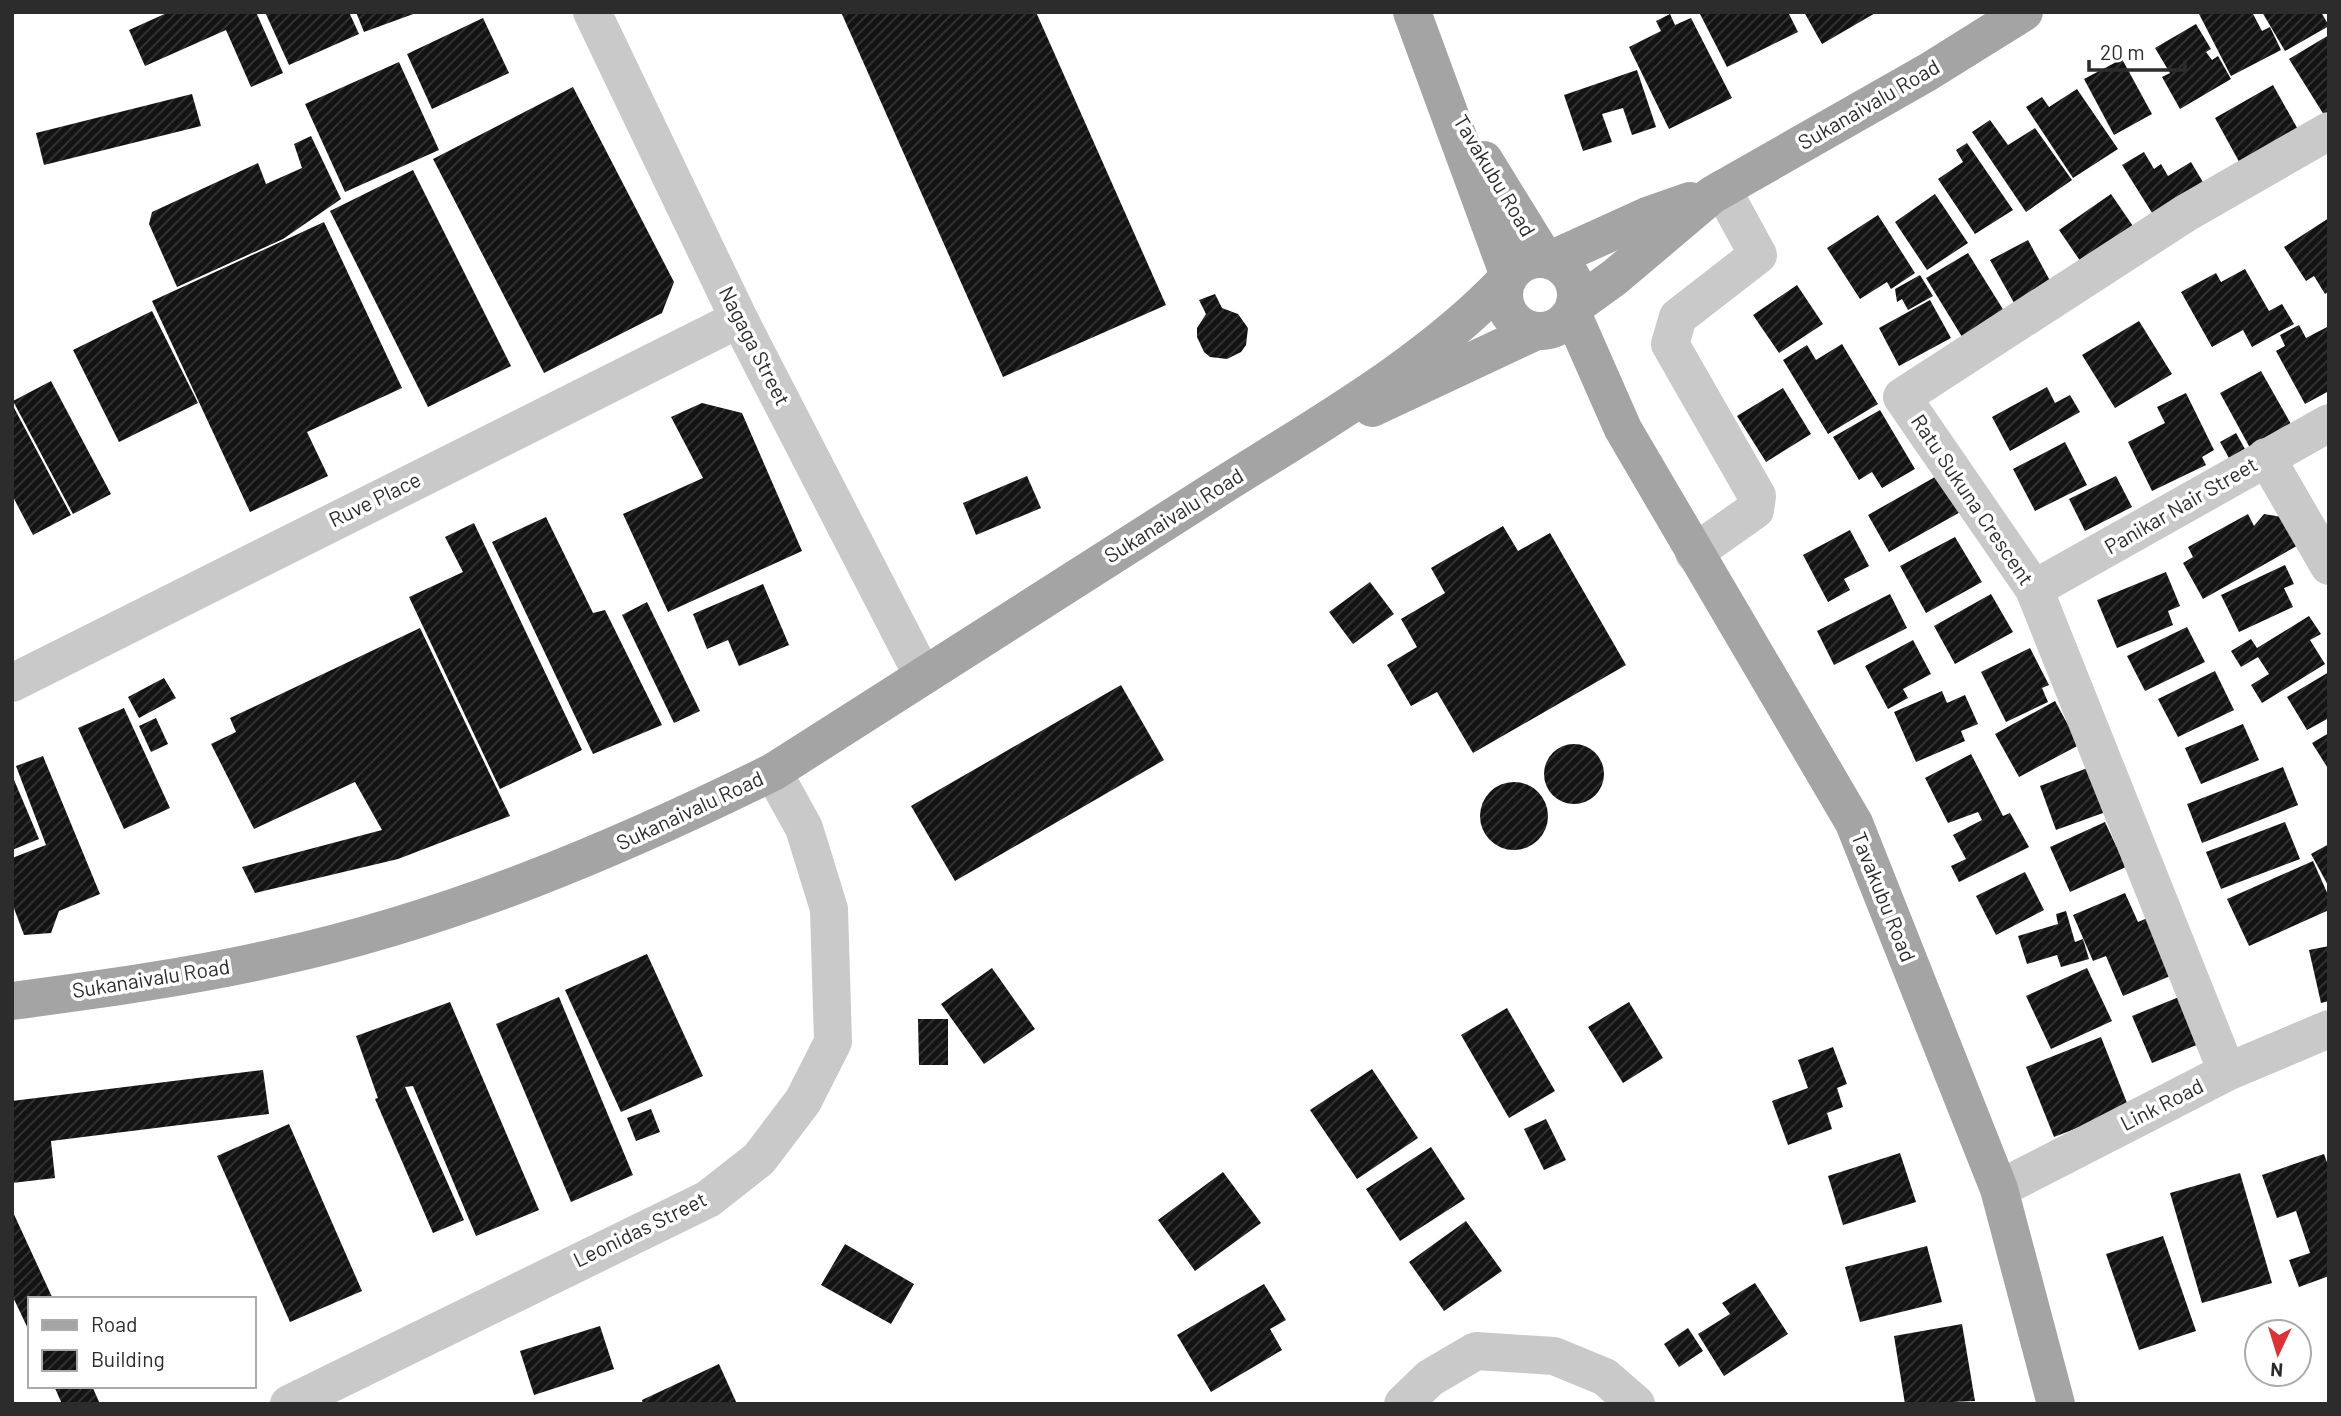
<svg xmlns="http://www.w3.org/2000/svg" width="2341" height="1416" font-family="Barlow,sans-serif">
<defs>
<pattern id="building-hatch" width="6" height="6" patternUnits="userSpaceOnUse" patternTransform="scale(1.75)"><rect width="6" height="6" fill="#131313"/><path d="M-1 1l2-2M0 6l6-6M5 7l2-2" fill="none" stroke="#363636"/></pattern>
</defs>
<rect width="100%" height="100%" fill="#fff"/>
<!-- building -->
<g fill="url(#building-hatch)">
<path d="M 169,12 L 256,12 L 283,73 L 251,87 L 226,30 L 145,66 L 129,30 Z"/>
<path d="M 265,12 L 349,12 L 359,34 L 289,65 Z"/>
<path d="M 356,12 L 416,12 L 416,13 L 364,32 Z"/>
<path d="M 841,12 L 1036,12 L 1166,305 L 1003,377 Z"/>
<path d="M 1699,12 L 1788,12 L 1798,32 L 1727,67 Z"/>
<path d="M 1804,12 L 1877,12 L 1822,44 Z"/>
<path d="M 2198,12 L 2252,12 L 2262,31 L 2270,27 L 2281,50 L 2231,76 Z"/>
<path d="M 2262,12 L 2321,12 L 2329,26 L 2285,51 Z"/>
<path d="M 1670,14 L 1675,25 L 1691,18 L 1732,98 L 1669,129 L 1629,47 L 1661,31 L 1656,21 Z"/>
<path d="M 483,18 L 509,73 L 432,109 L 407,54 Z"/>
<path d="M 2196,24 L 2211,49 L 2206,52 L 2212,60 L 2218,56 L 2231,79 L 2180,109 L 2162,77 L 2170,73 L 2155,48 Z"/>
<path d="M 2329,35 L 2329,123 L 2289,59 Z"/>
<path d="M 2122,59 L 2152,114 L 2114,135 L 2084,79 Z"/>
<path d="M 399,62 L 439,150 L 345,192 L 305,104 Z"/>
<path d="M 1637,70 L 1656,127 L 1632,135 L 1623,108 L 1602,114 L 1612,142 L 1583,151 L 1564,95 Z"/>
<path d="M 2273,85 L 2300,133 L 2242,167 L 2215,118 Z"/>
<path d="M 573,87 L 674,282 L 662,313 L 544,373 L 433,159 Z"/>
<path d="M 2077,89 L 2118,149 L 2073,178 L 2026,107 L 2042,97 L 2049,107 Z"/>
<path d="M 192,94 L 201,126 L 44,165 L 36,133 Z"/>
<path d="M 1990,120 L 2008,145 L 2035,128 L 2072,180 L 2026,212 L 1972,132 Z"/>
<path d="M 311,136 L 341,199 L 283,239 L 177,287 L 149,224 L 152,212 L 258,163 L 266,184 L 302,168 L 294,144 Z"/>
<path d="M 1967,143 L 2013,210 L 1975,234 L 1938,179 L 1963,162 L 1956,150 Z"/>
<path d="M 2144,152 L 2154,169 L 2161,164 L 2168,176 L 2191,162 L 2210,194 L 2159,224 L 2122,165 Z"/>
<path d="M 413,170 L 511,366 L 428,407 L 330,211 Z"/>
<path d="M 1935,194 L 1968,243 L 1927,270 L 1895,222 Z"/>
<path d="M 2111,194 L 2135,229 L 2083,265 L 2059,230 Z"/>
<path d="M 1878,215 L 1915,273 L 1891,289 L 1887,282 L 1860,299 L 1827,248 Z"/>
<path d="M 2329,218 L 2329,291 L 2325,294 L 2314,276 L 2306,281 L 2284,247 Z"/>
<path d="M 324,222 L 402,388 L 307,432 L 328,476 L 250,512 L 152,301 Z"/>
<path d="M 2028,240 L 2055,290 L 2018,310 L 1990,260 Z"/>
<path d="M 1968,253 L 2009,319 L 1967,345 L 1926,278 Z"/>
<path d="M 2245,269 L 2269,311 L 2282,304 L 2294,324 L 2252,347 L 2243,330 L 2212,347 L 2181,292 L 2216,273 L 2221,282 Z"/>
<path d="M 1920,275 L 1933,296 L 1908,310 L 1902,299 L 1897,302 L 1895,289 Z"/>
<path d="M 1797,285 L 1823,324 L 1779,353 L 1753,315 Z"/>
<path d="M 1215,294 L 1222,308 L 1238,314 L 1248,328 L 1246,345 L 1241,352 L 1227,359 L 1210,357 L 1204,352 L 1197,337 L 1197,328 L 1206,314 L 1199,300 Z"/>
<path d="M 1930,300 L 1951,338 L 1899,366 L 1879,328 Z"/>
<path d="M 152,311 L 198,403 L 119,442 L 73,350 Z"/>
<path d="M 2139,321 L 2172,374 L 2115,408 L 2082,355 Z"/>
<path d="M 2299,325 L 2306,338 L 2329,326 L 2329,391 L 2305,404 L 2276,351 L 2285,346 L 2280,335 Z"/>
<path d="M 1842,344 L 1878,404 L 1828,434 L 1783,360 L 1807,345 L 1816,360 Z"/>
<path d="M 2261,371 L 2296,433 L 2255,457 L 2220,393 Z"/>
<path d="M 51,381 L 111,494 L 73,514 L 13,401 Z"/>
<path d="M 2047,387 L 2055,403 L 2070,395 L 2080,412 L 2010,451 L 1992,417 Z"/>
<path d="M 1783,388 L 1811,434 L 1766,462 L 1737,416 Z"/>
<path d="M 2186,393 L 2214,450 L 2202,457 L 2206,465 L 2152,491 L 2128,442 L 2165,423 L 2157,407 Z"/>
<path d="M 702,403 L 742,413 L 802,551 L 668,612 L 623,514 L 703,478 L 671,417 Z"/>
<path d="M 12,404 L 71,515 L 33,535 L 12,495 Z"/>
<path d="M 1880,410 L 1915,469 L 1882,488 L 1872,472 L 1859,480 L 1833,437 Z"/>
<path d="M 2236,433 L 2250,458 L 2234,467 L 2220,442 Z"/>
<path d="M 2065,442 L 2087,485 L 2035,511 L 2013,469 Z"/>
<path d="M 1942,473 L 1964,510 L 1889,552 L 1868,515 Z"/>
<path d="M 1027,476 L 1041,508 L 976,535 L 963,503 Z"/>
<path d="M 2116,476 L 2132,507 L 2085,531 L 2069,499 Z"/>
<path d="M 2248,514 L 2254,526 L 2264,514 L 2288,518 L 2302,543 L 2203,599 L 2183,563 L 2193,557 L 2188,547 Z"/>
<path d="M 546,517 L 593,613 L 605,610 L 662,725 L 593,754 L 492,542 Z"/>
<path d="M 474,523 L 582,750 L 500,789 L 409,597 L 463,572 L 445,537 Z"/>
<path d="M 1503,526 L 1518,551 L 1550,533 L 1626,665 L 1473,753 L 1437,692 L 1411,706 L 1387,665 L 1417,647 L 1401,619 L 1445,593 L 1431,568 Z"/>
<path d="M 1850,530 L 1869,566 L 1844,579 L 1850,590 L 1828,602 L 1803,555 Z"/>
<path d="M 1955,537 L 1982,582 L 1926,613 L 1900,566 Z"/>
<path d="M 2285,565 L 2294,584 L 2284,588 L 2293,607 L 2239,632 L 2221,595 Z"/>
<path d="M 2166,572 L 2180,606 L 2168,611 L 2173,625 L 2117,648 L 2097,600 Z"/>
<path d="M 1370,582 L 1394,614 L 1353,644 L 1329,612 Z"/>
<path d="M 763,584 L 789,645 L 739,666 L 728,640 L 707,649 L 693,614 Z"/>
<path d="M 1890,594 L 1907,628 L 1834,665 L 1817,631 Z"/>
<path d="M 1991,594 L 2013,632 L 1955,664 L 1934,626 Z"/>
<path d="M 647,602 L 700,711 L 674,723 L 622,615 Z"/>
<path d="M 2309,616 L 2321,634 L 2310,640 L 2325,664 L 2262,703 L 2251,685 L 2269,674 L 2258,657 L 2241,667 L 2231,651 L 2251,639 L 2257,648 Z"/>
<path d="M 2187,627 L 2205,662 L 2145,691 L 2127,656 Z"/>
<path d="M 420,628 L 510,816 L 398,859 L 255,893 L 242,867 L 382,830 L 355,782 L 254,829 L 211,744 L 236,732 L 230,718 Z"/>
<path d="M 1913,640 L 1931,674 L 1903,689 L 1908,698 L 1888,709 L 1865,666 Z"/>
<path d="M 2030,648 L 2049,685 L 2042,688 L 2048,702 L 2006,722 L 1981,672 Z"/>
<path d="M 2215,671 L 2234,710 L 2178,737 L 2158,699 Z"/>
<path d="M 2329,672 L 2329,718 L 2307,730 L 2287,697 Z"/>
<path d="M 164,678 L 176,698 L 139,718 L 128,697 Z"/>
<path d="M 1121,685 L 1164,760 L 955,881 L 911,806 Z"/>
<path d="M 1942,691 L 1947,703 L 1965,695 L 1978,724 L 1961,731 L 1965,741 L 1916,762 L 1894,712 Z"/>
<path d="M 2055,701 L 2079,745 L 2019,777 L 1995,734 Z"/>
<path d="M 124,708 L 170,808 L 124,829 L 78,728 Z"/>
<path d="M 156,718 L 168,744 L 151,752 L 139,726 Z"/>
<path d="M 2243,724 L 2259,760 L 2201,784 L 2185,748 Z"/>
<path d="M 2329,733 L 2329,770 L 2312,743 Z"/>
<circle cx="1574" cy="774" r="30"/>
<path d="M 1971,754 L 2003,816 L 2010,813 L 2029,847 L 1959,882 L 1951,866 L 1966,859 L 1953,835 L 1982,820 L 1978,812 L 1948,823 L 1925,778 Z"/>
<path d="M 43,756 L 100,894 L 59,911 L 51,933 L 24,935 L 12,903 L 12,858 L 46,845 L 16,766 Z"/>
<path d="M 2098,764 L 2114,809 L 2056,830 L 2040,786 Z"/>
<path d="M 2283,767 L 2298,805 L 2202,843 L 2187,804 Z"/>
<path d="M 12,775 L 39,839 L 12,850 Z"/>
<circle cx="1514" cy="816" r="34"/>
<path d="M 2105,822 L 2126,867 L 2070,892 L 2050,847 Z"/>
<path d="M 2285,822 L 2300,859 L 2221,889 L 2206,852 Z"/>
<path d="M 2329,844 L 2329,887 L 2311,854 Z"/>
<path d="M 2313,861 L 2329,897 L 2329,910 L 2249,946 L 2227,899 Z"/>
<path d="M 2025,872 L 2044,910 L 1996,935 L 1976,896 Z"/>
<path d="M 2125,893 L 2138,922 L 2157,914 L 2182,971 L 2123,996 L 2106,956 L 2093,961 L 2073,915 Z"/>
<path d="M 2066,911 L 2075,942 L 2083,939 L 2089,959 L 2061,967 L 2057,955 L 2027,964 L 2018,936 L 2058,924 L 2056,914 Z"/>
<path d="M 2329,946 L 2329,1001 L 2321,1003 L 2309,950 Z"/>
<path d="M 647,954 L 703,1076 L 621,1112 L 565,990 Z"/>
<path d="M 992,968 L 1035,1029 L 984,1064 L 941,1004 Z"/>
<path d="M 2087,968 L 2112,1021 L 2051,1049 L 2026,996 Z"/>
<path d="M 2184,995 L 2204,1042 L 2152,1063 L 2132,1016 Z"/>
<path d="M 559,997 L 633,1175 L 571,1202 L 496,1024 Z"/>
<path d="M 450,1002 L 539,1210 L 476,1236 L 413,1086 L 405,1087 L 464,1220 L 433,1233 L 375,1099 L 378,1098 L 356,1036 Z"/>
<path d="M 1629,1002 L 1663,1058 L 1623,1083 L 1588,1027 Z"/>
<path d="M 1507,1008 L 1555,1091 L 1509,1118 L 1461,1035 Z"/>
<path d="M 918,1019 L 948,1019 L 948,1065 L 919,1065 Z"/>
<path d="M 2101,1037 L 2129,1108 L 2054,1137 L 2026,1067 Z"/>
<path d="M 1833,1047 L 1847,1084 L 1837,1088 L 1843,1107 L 1827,1113 L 1832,1129 L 1788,1145 L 1772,1101 L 1808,1088 L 1798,1060 Z"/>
<path d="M 1372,1069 L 1418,1138 L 1357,1179 L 1310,1110 Z"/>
<path d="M 263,1070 L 269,1114 L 51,1141 L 55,1178 L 12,1183 L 12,1101 Z"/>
<path d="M 651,1109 L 660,1132 L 636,1141 L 627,1118 Z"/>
<path d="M 1546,1119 L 1566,1160 L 1544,1170 L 1524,1129 Z"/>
<path d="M 289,1124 L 362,1291 L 290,1322 L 217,1156 Z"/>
<path d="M 1431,1147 L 1465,1199 L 1400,1241 L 1366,1189 Z"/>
<path d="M 1900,1153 L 1916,1202 L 1843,1225 L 1828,1176 Z"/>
<path d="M 2324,1154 L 2329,1168 L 2329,1276 L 2299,1287 L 2289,1260 L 2310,1253 L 2296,1211 L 2277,1218 L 2262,1175 Z"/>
<path d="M 1223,1172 L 1261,1223 L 1195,1271 L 1158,1220 Z"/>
<path d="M 2240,1173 L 2272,1283 L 2202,1303 L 2170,1193 Z"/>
<path d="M 12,1210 L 53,1299 L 30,1299 L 30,1333 L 12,1295 Z"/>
<path d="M 1466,1221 L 1502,1271 L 1444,1311 L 1409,1262 Z"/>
<path d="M 2163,1236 L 2196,1331 L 2139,1350 L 2106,1254 Z"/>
<path d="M 845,1244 L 914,1284 L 891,1324 L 821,1285 Z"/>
<path d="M 1927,1246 L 1942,1302 L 1860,1322 L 1845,1267 Z"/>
<path d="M 1755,1283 L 1788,1334 L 1724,1376 L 1698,1334 L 1730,1314 L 1722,1303 Z"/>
<path d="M 1264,1284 L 1286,1320 L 1270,1329 L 1282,1350 L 1211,1392 L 1177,1335 Z"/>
<path d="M 1962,1324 L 1975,1401 L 1905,1404 L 1894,1336 Z"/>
<path d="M 600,1326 L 614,1369 L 534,1395 L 520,1351 Z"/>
<path d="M 1688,1328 L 1703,1351 L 1679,1367 L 1664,1344 Z"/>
<path d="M 719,1364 L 737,1404 L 643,1404 L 642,1400 Z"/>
<path d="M 54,1386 L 92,1386 L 100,1404 L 62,1404 Z"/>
</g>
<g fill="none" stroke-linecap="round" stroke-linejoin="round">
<!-- minor -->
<g stroke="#c9c9c9" stroke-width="38">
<path d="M 592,12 L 739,319 L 923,676"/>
<path d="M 2266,457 L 2329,566"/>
<path d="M 1694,553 L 1755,510 L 1757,496 L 1670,344 L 1678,317 L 1758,255 L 1722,189"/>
<path d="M 2034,589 L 2329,423"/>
<path d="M 12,683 L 739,319"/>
<path d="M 2227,1072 L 2034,589 L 1902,397 L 2186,213 L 2329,131"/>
<path d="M 1999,1189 L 2227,1072 L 2329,1029"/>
<path d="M 289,1404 L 708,1199 L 759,1159 L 803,1101 L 833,1042 L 829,909 L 804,828 L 773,772"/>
<path d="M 1403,1404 L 1430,1378 L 1476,1351 L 1554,1356 L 1605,1377 L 1636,1404"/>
</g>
<!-- major -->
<g stroke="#a4a4a4" stroke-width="38">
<path d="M 1412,12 L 1509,276"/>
<path d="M 1484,160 L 1545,259"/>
<circle cx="1540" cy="295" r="36"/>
<path d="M 1550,260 L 1647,216 L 1690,201"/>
<path d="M 1575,306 L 1615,277 L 1712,195 L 1928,72 L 2024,12"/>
<path d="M 1572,313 L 1623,429 L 1854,823 L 1999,1189 L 2056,1404"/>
<path d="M 1372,408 L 1534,332"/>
<path d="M 12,1001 C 102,989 190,977 278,957 C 451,919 615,850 773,772 C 920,678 1067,584 1215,490 C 1313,428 1427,364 1506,280"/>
</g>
</g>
<g text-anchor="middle" stroke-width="7" stroke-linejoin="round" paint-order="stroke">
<!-- street labels -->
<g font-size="21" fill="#2c2c2c" stroke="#fff">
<text transform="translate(1869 105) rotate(-30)" y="7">Sukanaivalu Road</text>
<text transform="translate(1494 176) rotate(59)" y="7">Tavakubu Road</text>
<text transform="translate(754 346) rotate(63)" y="7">Nagaga Street</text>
<text transform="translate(375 500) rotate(-26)" y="7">Ruve Place</text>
<text transform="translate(1972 500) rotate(56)" y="7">Ratu Sukuna Crescent</text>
<text transform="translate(2181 506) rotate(-30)" y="7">Panikar Nair Street</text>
<text transform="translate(1174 516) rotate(-32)" y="7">Sukanaivalu Road</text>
<text transform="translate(690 811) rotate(-25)" y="7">Sukanaivalu Road</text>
<text transform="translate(1883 897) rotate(68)" y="7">Tavakubu Road</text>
<text transform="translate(151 979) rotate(-9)" y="7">Sukanaivalu Road</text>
<text transform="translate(2162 1105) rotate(-27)" y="7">Link Road</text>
<text transform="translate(640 1230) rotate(-26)" y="7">Leonidas Street</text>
</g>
</g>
<!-- border -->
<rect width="2341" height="1416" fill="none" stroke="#2c2c2c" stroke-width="28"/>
<!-- legend -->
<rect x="28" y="1297" width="228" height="91" fill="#ffffff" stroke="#ababab" stroke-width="2"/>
<rect x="42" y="1320" width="35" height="10" fill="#a4a4a4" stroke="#ababab" stroke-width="2"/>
<text x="91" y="1332" font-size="21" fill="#2c2c2c">Road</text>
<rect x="42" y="1350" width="35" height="21" fill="url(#building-hatch)" stroke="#ababab" stroke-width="2"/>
<text x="91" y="1367" font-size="21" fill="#2c2c2c">Building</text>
<!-- north arrow -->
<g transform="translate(2278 1353) rotate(184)"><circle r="33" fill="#ffffff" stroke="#ababab" stroke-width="2"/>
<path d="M0-5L12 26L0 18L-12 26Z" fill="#dc3436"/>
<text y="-10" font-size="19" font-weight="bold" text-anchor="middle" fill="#2c2c2c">N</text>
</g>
<!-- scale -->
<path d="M2089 60v10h96v-10" fill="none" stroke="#2c2c2c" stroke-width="3.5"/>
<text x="2100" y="60" font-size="21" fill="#2c2c2c" stroke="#ffffff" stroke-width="5" paint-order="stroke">20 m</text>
</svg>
